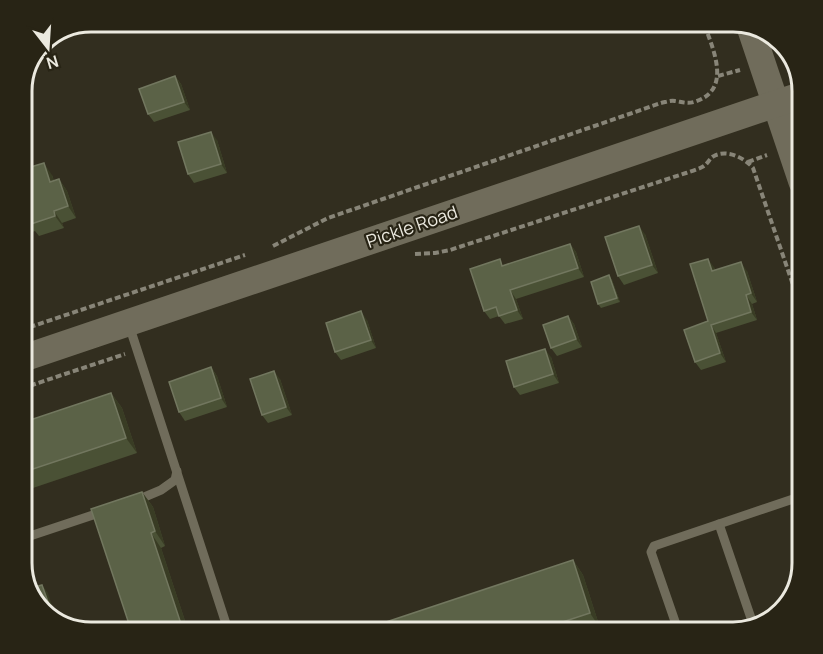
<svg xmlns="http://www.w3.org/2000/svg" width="823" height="654" font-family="Manrope,sans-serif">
<rect width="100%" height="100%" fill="#322e1f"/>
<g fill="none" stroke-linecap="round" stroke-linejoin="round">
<!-- path -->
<g stroke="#888578" stroke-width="4" stroke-dasharray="6 3" stroke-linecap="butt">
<path d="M 718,76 L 740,70"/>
<path d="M 748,162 L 767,155"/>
<path d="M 273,246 L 328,218 L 661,103 C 666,102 671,100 675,101 C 682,102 687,104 694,102 C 734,90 712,47 703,21"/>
<path d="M 415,254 L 435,253 L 450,250 L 686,173 C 692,171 699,169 704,166 C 708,163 710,158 714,156 C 727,149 745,158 753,168 L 802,311"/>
<path d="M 21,330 L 245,255"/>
<path d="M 21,386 L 32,385 L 125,354"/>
</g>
<!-- lane -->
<g stroke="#706c5b" stroke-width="9">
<path d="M 129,325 L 229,633"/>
<path d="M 135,501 L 161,490 L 175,480 L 177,471"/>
<path d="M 719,524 L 753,624"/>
<path d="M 21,539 L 105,511"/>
<path d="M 679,633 L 651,552 L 654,546 L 802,496"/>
</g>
<!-- secondary -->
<g stroke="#706c5b" stroke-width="27">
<path d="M 750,27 L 802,182"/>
<path d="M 21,359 L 802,95"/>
</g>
</g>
<!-- wall -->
<g fill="#4a5135">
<path d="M 175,76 L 181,84 L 190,110 L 154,122 L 148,114 Z"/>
<path d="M 217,140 L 227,173 L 194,183 L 188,174 Z"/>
<path d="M 52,175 L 54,181 L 59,179 L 67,191 L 76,218 L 62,223 L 64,228 L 39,236 L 35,231 L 21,236 L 21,190 L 30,187 Z"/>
<path d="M 645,234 L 658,273 L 624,285 L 618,276 Z"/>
<path d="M 570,244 L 576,252 L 584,277 L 516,299 L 523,319 L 505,324 L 499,316 L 490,319 L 484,311 L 504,265 Z"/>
<path d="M 714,267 L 715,271 L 747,271 L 757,302 L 752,304 L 757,320 L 716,333 L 726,362 L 701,370 L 695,362 L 708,321 Z"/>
<path d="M 609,275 L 612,280 L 620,302 L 601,308 L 598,304 Z"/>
<path d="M 568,316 L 574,324 L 582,347 L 557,356 L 551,348 Z"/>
<path d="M 367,320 L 376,348 L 341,360 L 335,352 Z"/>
<path d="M 551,357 L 559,383 L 520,395 L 514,387 Z"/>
<path d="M 211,367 L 217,376 L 227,407 L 185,421 L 179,412 Z"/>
<path d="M 280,379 L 292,415 L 268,423 L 262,415 Z"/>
<path d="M 111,393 L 122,408 L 137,453 L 21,492 L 21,423 Z"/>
<path d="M 142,492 L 153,507 L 165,546 L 161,548 L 189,633 L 132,633 Z"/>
<path d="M 573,560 L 583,575 L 600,628 L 585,633 L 353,633 Z"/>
</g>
<!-- shaded-wall -->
<g fill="#393c24">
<path d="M 175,76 L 181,84 L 190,110 L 184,102 Z"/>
<path d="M 211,132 L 217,140 L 227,173 L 221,164 Z"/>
<path d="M 44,163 L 52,175 L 58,194 L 50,182 Z"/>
<path d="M 59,179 L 67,191 L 76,218 L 68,206 Z"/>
<path d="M 54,211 L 62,223 L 64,228 L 55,216 Z"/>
<path d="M 639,226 L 645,234 L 658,273 L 652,265 Z"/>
<path d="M 570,244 L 576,252 L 584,277 L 578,268 Z"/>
<path d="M 708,259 L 714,267 L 718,280 L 712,271 Z"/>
<path d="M 741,262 L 747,271 L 757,302 L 751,293 Z"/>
<path d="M 609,275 L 612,280 L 620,302 L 617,298 Z"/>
<path d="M 510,290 L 516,299 L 523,319 L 517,310 Z"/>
<path d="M 746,295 L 752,304 L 757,320 L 751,312 Z"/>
<path d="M 361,311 L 367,320 L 376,348 L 371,340 Z"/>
<path d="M 568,316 L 574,324 L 582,347 L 576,339 Z"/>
<path d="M 711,325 L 716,333 L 726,362 L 720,353 Z"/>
<path d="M 545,349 L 551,357 L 559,383 L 553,374 Z"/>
<path d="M 211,367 L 217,376 L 227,407 L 221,398 Z"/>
<path d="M 274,371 L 280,379 L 292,415 L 286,407 Z"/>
<path d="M 111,393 L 122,408 L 137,453 L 126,438 Z"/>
<path d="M 142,492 L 153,507 L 165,546 L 155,531 Z"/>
<path d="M 151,533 L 161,548 L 189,633 L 184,633 Z"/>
<path d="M 573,560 L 583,575 L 600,628 L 590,613 Z"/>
<path d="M 42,585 L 48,593 L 57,621 L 54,619 Z"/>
</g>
<!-- building -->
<g fill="#5b6247" stroke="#72775f" stroke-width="1.5">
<path d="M 175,76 L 184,102 L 148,114 L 139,89 Z"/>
<path d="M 211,132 L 221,164 L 188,174 L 178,142 Z"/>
<path d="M 44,163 L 50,182 L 59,179 L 68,206 L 54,211 L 55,216 L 31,224 L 29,218 L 21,221 L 21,190 L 30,187 L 24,169 Z"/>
<path d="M 639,226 L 652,265 L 618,276 L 605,237 Z"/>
<path d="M 570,244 L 578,268 L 510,290 L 517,310 L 499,316 L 496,307 L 484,311 L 470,269 L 500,259 L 502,266 Z"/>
<path d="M 708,259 L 712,271 L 741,262 L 751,293 L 746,295 L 751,312 L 711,325 L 720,353 L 695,362 L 684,330 L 708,321 L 690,264 Z"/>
<path d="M 609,275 L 617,298 L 598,304 L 591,282 Z"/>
<path d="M 361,311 L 371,340 L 335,352 L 326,323 Z"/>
<path d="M 568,316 L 576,339 L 551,348 L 543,325 Z"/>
<path d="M 545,349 L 553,374 L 514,387 L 506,361 Z"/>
<path d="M 211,367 L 221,398 L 179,412 L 169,382 Z"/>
<path d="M 274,371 L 286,407 L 262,415 L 250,379 Z"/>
<path d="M 111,393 L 126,438 L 21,473 L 21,423 Z"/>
<path d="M 142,492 L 155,531 L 151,533 L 184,633 L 132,633 L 91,509 Z"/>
<path d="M 573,560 L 590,613 L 529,633 L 353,633 Z"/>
<path d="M 42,585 L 54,619 L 45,616 L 31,588 Z"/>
</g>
<g text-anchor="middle" stroke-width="4.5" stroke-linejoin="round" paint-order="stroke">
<!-- street labels -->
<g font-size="18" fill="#ebe9df" stroke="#282415">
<text transform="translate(412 227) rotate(-19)" y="6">Pickle Road</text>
</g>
</g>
<!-- crop -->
<path d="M0 0H823V654H0ZM91 32H733A59 59 0 0 1 792 91V563A59 59 0 0 1 733 622H91A59 59 0 0 1 32 563V91A59 59 0 0 1 91 32Z" fill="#282415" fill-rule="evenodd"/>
<path fill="none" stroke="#ebe9df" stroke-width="3" d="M91 32H733A59 59 0 0 1 792 91V563A59 59 0 0 1 733 622H91A59 59 0 0 1 32 563V91A59 59 0 0 1 91 32Z"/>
<!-- north arrow -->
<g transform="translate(48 48) rotate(163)" stroke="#282415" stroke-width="4.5" paint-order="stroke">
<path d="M0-4.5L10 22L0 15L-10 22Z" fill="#ebe9df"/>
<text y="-9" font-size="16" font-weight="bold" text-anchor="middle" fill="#ebe9df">N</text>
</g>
</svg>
